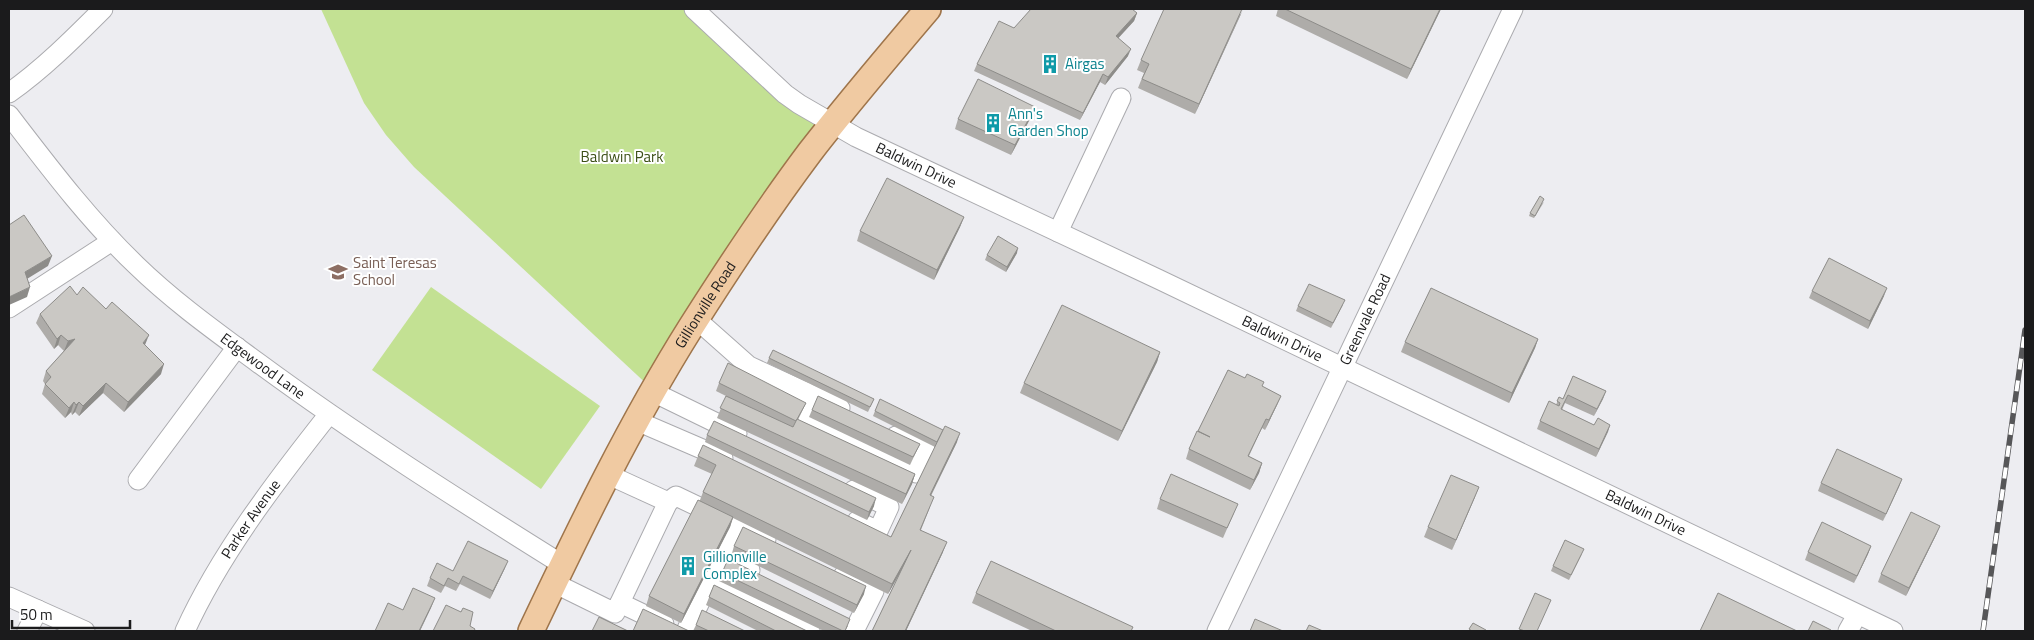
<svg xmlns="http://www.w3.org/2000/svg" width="2034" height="640" font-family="'Titillium Web',sans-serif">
<rect width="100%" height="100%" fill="#ededf1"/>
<!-- green -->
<g fill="#c3e193">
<path d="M 321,9 L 691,9 L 830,124 L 652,389 L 414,167 L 386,135 L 364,103 Z"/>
<path d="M 431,287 L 600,406 L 541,489 L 372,370 Z"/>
</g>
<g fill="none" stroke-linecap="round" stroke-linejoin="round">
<!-- minor casing -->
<g stroke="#ababaf" stroke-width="21">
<g id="minor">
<path id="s1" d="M 694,9 L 785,94 L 799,104 L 856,137 L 1158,279 L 1893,631"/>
<path d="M 9,93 C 43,69 73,39 103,9"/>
<path id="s2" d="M 9,115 C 49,167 88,219 136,265 C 173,301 215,331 257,362 C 356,435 459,500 563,565"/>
<path d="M 1058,232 L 1121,98"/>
<path d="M 9,308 L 112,241"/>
<path d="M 696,319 L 749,366 L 840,408"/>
<path d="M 653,392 L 737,433"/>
<path d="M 806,392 L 806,422 L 916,473 L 926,451 L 896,436"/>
<path d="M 637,421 L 723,458"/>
<path d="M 138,480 L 237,347"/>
<path d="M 854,490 L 889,507 L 878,531 L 857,521"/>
<path d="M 668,502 L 676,496 L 766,539"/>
<path d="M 722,556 L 750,570"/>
<path d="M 843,576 L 874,591 L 854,631"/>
<path d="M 554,583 L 615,613 L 668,502 L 609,475"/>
<path d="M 711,584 L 810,631"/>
<path d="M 9,597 L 85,631"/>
<path d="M 620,603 L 664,624"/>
<path d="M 27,631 L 38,610"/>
<path id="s3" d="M 185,631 C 220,554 276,481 329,414"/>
<path d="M 686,631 L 737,525"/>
<path id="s4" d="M 1217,631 L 1513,9"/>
<path d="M 1848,631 L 1857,615"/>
</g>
</g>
<!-- major casing -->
<g stroke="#9f754b" stroke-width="28">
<g id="major">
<path id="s5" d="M 531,631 C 580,528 630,424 691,327 C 729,267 768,208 810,152 C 848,103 888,56 928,9"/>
</g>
</g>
<!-- minor -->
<use href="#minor" stroke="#fff" stroke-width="19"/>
<!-- major -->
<use href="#major" stroke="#f0caa2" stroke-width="25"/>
<!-- rail casing -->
<g stroke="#565658" stroke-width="5.5">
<path id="rail" d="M 1983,631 L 2025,330"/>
</g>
<!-- rail -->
<use href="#rail" stroke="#fff" stroke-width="4" stroke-dasharray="11" stroke-linecap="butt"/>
</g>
<!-- wall -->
<g fill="#aeaca9">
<path d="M 1278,9 L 1441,9 L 1407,79 L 1276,16 Z"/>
<path d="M 1137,13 L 1134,21 L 1118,38 L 1128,56 L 1105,85 L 1100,82 L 1080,120 L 974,71 L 977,64 L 1014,28 Z"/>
<path d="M 1241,14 L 1195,114 L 1138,88 L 1144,73 L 1137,70 L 1141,60 Z"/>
<path d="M 1031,117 L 1011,155 L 955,129 L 958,119 Z"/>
<path d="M 1544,202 L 1534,218 L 1529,216 L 1530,213 Z"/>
<path d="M 964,217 L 960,227 L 934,280 L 857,241 L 860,231 Z"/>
<path d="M 1017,253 L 1006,272 L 985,260 L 987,255 Z"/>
<path d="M 1812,291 L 1884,296 L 1868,329 L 1809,298 Z"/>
<path d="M 77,295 L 145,345 L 161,374 L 124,412 L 103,393 L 79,416 L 75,412 L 72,415 L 71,412 L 65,418 L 42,394 L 45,384 L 43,381 L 46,371 L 64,351 L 58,345 L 54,349 L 36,323 L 40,314 Z"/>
<path d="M 1343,305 L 1331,328 L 1296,311 L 1298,306 Z"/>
<path d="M 1538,339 L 1535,348 L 1509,403 L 1401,352 L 1405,342 Z"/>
<path d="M 1160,352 L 1157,362 L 1118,441 L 1020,393 L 1024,383 Z"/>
<path d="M 769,358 L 874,399 L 868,412 L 767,363 Z"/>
<path d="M 1228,370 L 1281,396 L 1277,405 L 1265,430 L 1262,428 L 1249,456 L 1262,463 L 1259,473 L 1250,490 L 1186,459 L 1189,449 Z"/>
<path d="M 1573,376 L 1606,391 L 1594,416 L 1565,403 L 1562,410 L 1594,425 L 1610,425 L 1596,457 L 1537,429 L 1540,421 L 1556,405 L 1559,397 L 1563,399 Z"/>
<path d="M 719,383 L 806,403 L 798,420 L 915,474 L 912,484 L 902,504 L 717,418 L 726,396 L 716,391 Z"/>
<path d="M 812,410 L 920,444 L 910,465 L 809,417 Z"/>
<path d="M 875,411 L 957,442 L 931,496 L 930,507 L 921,530 L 943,552 L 906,631 L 872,631 L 900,573 L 888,594 L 733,518 L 730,527 L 681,623 L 646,606 L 649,596 L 700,500 L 703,492 L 712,474 L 694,466 L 698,456 L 891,537 L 935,447 L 873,416 Z"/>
<path d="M 707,435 L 874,506 L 867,520 L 705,442 Z"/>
<path d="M 1902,479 L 1883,521 L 1818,491 L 1821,483 Z"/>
<path d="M 1475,497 L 1452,550 L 1424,537 L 1428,527 Z"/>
<path d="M 1160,499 L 1234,513 L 1223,538 L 1157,509 Z"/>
<path d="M 1937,533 L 1906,596 L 1878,582 L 1881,574 Z"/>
<path d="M 734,546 L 864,594 L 854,613 L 732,553 Z"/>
<path d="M 1871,546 L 1868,554 L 1854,583 L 1805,560 L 1808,552 Z"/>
<path d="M 1582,554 L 1569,580 L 1551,571 L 1553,566 Z"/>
<path d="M 505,568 L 490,599 L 460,584 L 456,591 L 445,586 L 441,593 L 427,586 L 430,578 L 453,571 Z"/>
<path d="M 722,573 L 848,626 L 845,631 L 824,631 L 719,581 Z"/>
<path d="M 714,585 L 807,631 L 758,631 L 706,605 Z"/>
<path d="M 976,593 L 1132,631 L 1032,631 L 972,603 Z"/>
<path d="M 696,625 L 745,631 L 693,631 Z"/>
</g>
<!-- shaded-wall -->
<g fill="#8d8c89">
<path d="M 1243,9 L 1241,14 L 1195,114 L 1199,104 Z"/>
<path d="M 1440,9 L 1441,9 L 1407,79 L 1411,69 Z"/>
<path d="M 1137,13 L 1134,21 L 1113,44 L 1116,36 Z"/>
<path d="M 1131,49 L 1128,56 L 1105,85 L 1108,77 Z"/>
<path d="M 1103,74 L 1100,82 L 1080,120 L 1083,113 Z"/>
<path d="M 1035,107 L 1031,117 L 1011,155 L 1015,145 Z"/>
<path d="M 964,217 L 960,227 L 934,280 L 937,270 Z"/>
<path d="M 1018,248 L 1017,253 L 1006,272 L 1007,267 Z"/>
<path d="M 52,256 L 48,266 L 22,282 L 25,272 Z"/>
<path d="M 30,287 L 27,297 L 9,305 L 9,297 Z"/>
<path d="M 1887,288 L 1884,296 L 1868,329 L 1870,321 Z"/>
<path d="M 61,335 L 58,345 L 54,349 L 57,339 Z"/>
<path d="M 149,335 L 145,345 L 143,343 Z"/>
<path d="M 75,339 L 64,351 L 68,341 Z"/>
<path d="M 1538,339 L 1535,348 L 1509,403 L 1512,393 Z"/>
<path d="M 1160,352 L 1157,362 L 1118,441 L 1122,431 Z"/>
<path d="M 164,364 L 161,374 L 124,412 L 128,402 Z"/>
<path d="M 106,383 L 103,393 L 79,416 L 83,406 Z"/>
<path d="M 1606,391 L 1603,399 L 1594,416 L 1597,409 Z"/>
<path d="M 1281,396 L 1277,405 L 1265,430 L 1269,420 Z"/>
<path d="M 74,402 L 71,412 L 65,418 L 69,408 Z"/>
<path d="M 79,402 L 75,412 L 72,415 L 76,405 Z"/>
<path d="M 1610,425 L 1608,432 L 1596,457 L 1599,449 Z"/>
<path d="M 960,433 L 957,442 L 926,505 L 930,495 Z"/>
<path d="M 1262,463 L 1259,473 L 1250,490 L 1254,480 Z"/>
<path d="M 915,474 L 912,484 L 902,504 L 906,494 Z"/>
<path d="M 1902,479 L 1899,487 L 1883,521 L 1886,514 Z"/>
<path d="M 1479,487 L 1475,497 L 1452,550 L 1456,540 Z"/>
<path d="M 876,498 L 874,506 L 867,520 L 869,512 Z"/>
<path d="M 733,517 L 730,527 L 681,623 L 684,614 Z"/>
<path d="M 1940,526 L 1937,533 L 1906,596 L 1909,588 Z"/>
<path d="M 947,542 L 943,552 L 906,631 L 905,631 Z"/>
<path d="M 1871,546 L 1868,554 L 1854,583 L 1857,576 Z"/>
<path d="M 911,550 L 907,560 L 888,594 L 892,584 Z"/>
<path d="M 508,561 L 505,568 L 490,599 L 493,591 Z"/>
<path d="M 866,586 L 864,594 L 854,613 L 857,605 Z"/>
<path d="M 435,598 L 431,608 L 420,631 L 419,631 Z"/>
</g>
<!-- building -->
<g fill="#cac8c4" stroke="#8d8c89">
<path d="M 1031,9 L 1132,9 L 1137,13 L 1116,36 L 1131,49 L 1108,77 L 1103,74 L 1083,113 L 977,64 L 999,21 L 1014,28 Z"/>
<path d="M 1164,9 L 1242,9 L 1199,104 L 1142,79 L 1149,64 L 1141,60 Z"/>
<path d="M 1285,9 L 1440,9 L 1411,69 Z"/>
<path d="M 978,79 L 1035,107 L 1015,145 L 958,119 Z"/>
<path d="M 887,178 L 964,217 L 937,270 L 860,231 Z"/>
<path d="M 1540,196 L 1544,199 L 1535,216 L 1530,213 Z"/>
<path d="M 24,215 L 52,256 L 25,272 L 30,287 L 9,297 L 9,225 Z"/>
<path d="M 998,236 L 1018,248 L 1007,267 L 987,255 Z"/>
<path d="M 1829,258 L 1887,288 L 1870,321 L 1812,291 Z"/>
<path d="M 1309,284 L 1345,300 L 1333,323 L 1298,306 Z"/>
<path d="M 70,286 L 77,295 L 83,287 L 106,309 L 112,302 L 149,335 L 143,343 L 164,364 L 128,402 L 106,383 L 83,406 L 79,402 L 76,405 L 74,402 L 69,408 L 45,384 L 51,377 L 46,371 L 75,339 L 68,341 L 61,335 L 57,339 L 40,314 Z"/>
<path d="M 1431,288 L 1538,339 L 1512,393 L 1405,342 Z"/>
<path d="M 1062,305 L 1160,352 L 1122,431 L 1024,383 Z"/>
<path d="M 773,350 L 874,399 L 870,407 L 769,358 Z"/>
<path d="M 728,363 L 806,403 L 796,421 L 719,383 Z"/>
<path d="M 1228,370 L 1245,378 L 1247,374 L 1264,382 L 1262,386 L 1281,396 L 1269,420 L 1266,419 L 1248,456 L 1262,463 L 1254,480 L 1189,449 L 1197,431 L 1210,437 L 1198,431 Z"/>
<path d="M 1573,376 L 1606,391 L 1597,409 L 1568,395 L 1561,409 L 1594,425 L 1598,418 L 1610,425 L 1599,449 L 1540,421 L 1549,401 L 1559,406 L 1560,403 L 1557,401 L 1559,397 L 1563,399 Z"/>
<path d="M 726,396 L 793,427 L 797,419 L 915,474 L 906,494 L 720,408 Z"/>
<path d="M 818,396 L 920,444 L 913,457 L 812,410 Z"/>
<path d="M 880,399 L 943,430 L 937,442 L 875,411 Z"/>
<path d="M 714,421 L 876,498 L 869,512 L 707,435 Z"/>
<path d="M 945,426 L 960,433 L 930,495 L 934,497 L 920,530 L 947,542 L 905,631 L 872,631 L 911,550 L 892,584 L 703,492 L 716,465 L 698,456 L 703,445 L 891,537 Z"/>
<path d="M 1837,449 L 1902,479 L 1886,514 L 1821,483 Z"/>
<path d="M 1171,474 L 1238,504 L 1227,528 L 1160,499 Z"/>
<path d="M 1451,475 L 1479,487 L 1456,540 L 1428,527 Z"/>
<path d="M 698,500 L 733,517 L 684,614 L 649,596 Z"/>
<path d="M 1911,512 L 1940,526 L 1909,588 L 1881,574 Z"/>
<path d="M 1822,522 L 1871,546 L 1857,576 L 1808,552 Z"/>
<path d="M 743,527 L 866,586 L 857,605 L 734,546 Z"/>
<path d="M 1565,540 L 1584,549 L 1571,575 L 1553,566 Z"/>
<path d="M 468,541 L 508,561 L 493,591 L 463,576 L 459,584 L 448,578 L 444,586 L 430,578 L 437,563 L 453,571 Z"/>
<path d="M 728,559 L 850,619 L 845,631 L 843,631 L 722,573 Z"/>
<path d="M 991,561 L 1133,627 L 1131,631 L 1056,631 L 976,593 Z"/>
<path d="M 714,585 L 807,631 L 776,631 L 709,597 Z"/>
<path d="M 413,588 L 435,598 L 419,631 L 375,631 L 388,603 L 403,610 Z"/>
<path d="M 1535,593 L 1551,600 L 1537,631 L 1525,631 L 1519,629 Z"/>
<path d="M 1718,593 L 1797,631 L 1700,631 Z"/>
<path d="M 446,605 L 461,612 L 463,608 L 473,612 L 470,626 L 475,629 L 474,631 L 433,631 Z"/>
<path d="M 643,609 L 689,631 L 633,631 Z"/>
<path d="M 702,610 L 745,631 L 709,631 L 696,625 Z"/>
<path d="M 599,617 L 628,631 L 592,631 Z"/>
<path d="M 1255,619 L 1283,631 L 1250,631 Z"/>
<path d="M 1813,621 L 1831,630 L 1830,631 L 1808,631 Z"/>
<path d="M 1473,623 L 1486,630 L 1485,631 L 1472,631 L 1469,629 Z"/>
<path d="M 1309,625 L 1323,631 L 1306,631 Z"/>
</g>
<!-- icons -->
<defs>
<g id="building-bare" transform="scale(1.5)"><path d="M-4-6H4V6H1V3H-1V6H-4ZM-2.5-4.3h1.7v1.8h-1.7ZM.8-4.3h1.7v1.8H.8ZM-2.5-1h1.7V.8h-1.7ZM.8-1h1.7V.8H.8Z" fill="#0f9aa8" stroke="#fff" stroke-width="2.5" paint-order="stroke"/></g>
<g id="school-bare" transform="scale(1.5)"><path d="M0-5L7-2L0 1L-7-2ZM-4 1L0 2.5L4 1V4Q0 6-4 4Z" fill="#8d6e63" stroke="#fff" stroke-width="2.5" paint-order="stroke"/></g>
</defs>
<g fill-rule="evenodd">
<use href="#building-bare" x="1050" y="64"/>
<use href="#building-bare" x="993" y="123"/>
<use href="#school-bare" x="338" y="272"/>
<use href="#building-bare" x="688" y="566"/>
</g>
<g text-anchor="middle" stroke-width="4" stroke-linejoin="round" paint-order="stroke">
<!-- culture labels -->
<g font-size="15" fill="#0d838f" stroke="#fff" text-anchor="start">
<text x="1065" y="69">Airgas</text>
<text x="1008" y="119">Ann's<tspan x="1008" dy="17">Garden Shop</tspan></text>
<text x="703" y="562">Gillionville<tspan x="703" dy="17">Complex</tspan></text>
</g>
<!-- park labels -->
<g font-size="15" fill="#3c4f17" stroke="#fff">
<text x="622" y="162">Baldwin Park</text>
</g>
<!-- street labels -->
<g font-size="15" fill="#1b1b1c" stroke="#fff">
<text dy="5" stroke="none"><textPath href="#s1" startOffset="274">Baldwin Drive</textPath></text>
<text dy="5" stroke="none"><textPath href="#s5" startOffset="370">Gillionville Road</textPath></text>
<text dy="5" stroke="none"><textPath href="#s4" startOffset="345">Greenvale Road</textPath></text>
<text dy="5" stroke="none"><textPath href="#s1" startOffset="679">Baldwin Drive</textPath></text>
<text dy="5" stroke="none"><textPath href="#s2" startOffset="359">Edgewood Lane</textPath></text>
<text dy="5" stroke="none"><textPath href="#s1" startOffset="1082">Baldwin Drive</textPath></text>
<text dy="5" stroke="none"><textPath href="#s3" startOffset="130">Parker Avenue</textPath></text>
</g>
<!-- education labels -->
<g font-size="15" fill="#785e54" stroke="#fff" text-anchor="start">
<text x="353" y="268">Saint Teresas<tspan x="353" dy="17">School</tspan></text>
</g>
</g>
<!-- border -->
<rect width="2034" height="640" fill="none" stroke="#1b1b1c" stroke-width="20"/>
<!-- scale -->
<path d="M12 620v8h118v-8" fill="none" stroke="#1b1b1c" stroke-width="2.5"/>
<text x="20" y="620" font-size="15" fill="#1b1b1c" stroke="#ffffff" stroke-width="4" paint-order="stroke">50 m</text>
</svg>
